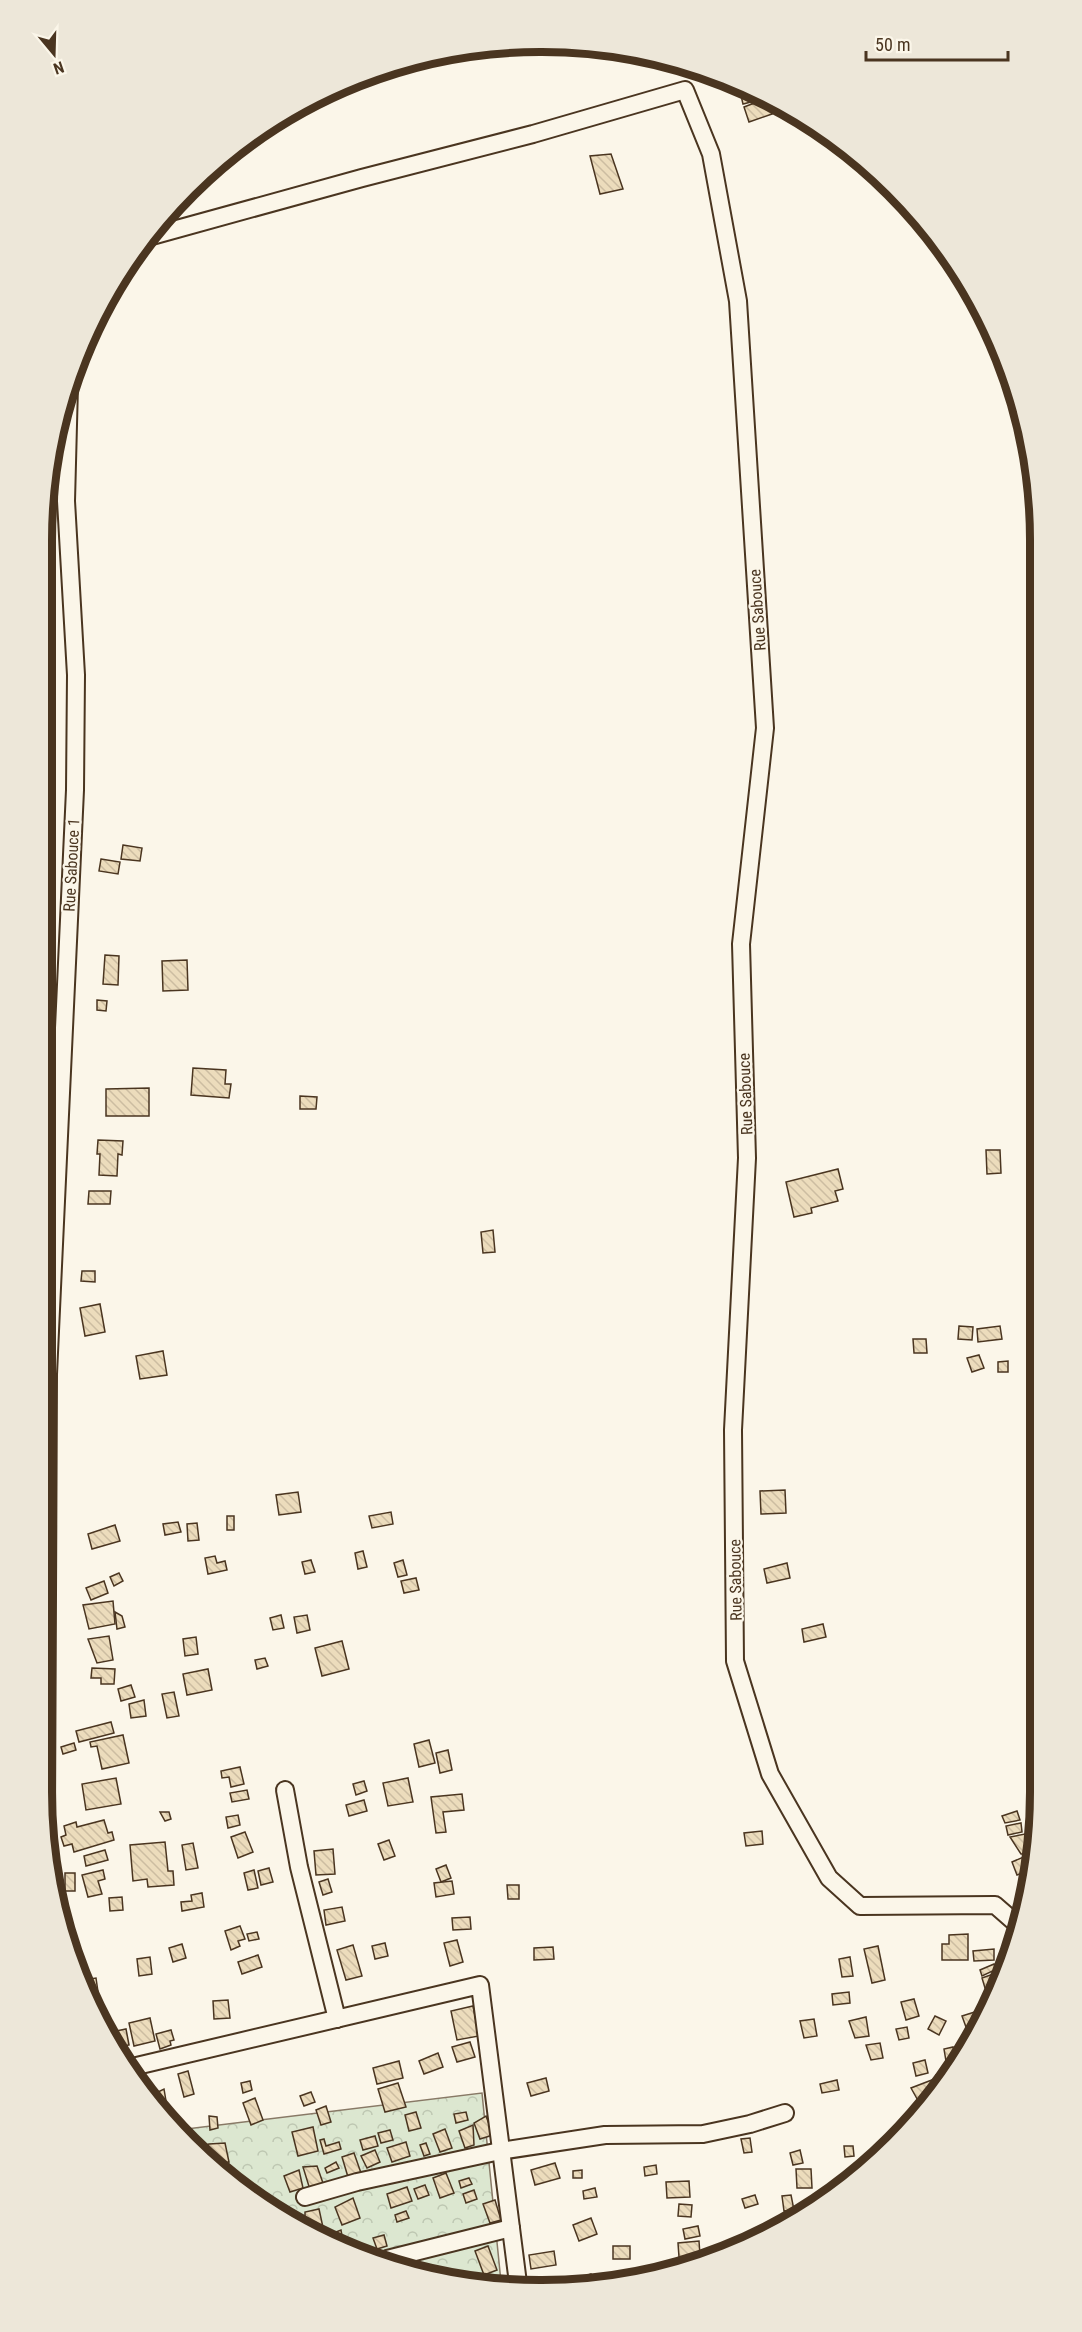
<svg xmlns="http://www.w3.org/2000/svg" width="1082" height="2332" font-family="'Roboto Condensed',sans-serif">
<defs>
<pattern id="forest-crowns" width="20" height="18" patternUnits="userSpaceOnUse" patternTransform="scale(1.5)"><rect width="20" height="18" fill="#dce7d0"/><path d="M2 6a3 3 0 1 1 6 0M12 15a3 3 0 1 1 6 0" fill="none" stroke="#bec7b2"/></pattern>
<pattern id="building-back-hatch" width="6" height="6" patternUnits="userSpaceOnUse" patternTransform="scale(1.5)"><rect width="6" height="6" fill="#ecdcbc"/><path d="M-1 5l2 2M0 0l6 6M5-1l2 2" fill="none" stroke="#ccbda1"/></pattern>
</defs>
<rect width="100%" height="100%" fill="#fbf6e9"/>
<!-- forest -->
<path fill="url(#forest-crowns)" stroke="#887966" stroke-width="1.5" d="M 482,2093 L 501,2282 L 444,2280 L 291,2223 L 178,2130 Z"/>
<!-- building -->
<g fill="url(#building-back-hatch)" stroke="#4a3520" stroke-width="1.5">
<path d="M 743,86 L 752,92 L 755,101 L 743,104 L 739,87 Z"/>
<path d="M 765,99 L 772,114 L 749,122 L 744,107 Z"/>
<path d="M 611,154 L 623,189 L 600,194 L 590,156 Z"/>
<path d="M 42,659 L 47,659 L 46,674 L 42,674 Z"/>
<path d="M 42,707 L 47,707 L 49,719 L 42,720 Z"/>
<path d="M 123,845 L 142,848 L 140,861 L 121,859 Z"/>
<path d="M 101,859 L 120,862 L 118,874 L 99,871 Z"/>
<path d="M 105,955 L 119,956 L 118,985 L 103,984 Z"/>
<path d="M 187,960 L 188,990 L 163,991 L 162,961 Z"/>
<path d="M 97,1000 L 107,1001 L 106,1011 L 97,1010 Z"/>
<path d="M 193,1068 L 226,1070 L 225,1084 L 231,1084 L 229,1098 L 191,1095 Z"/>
<path d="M 149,1088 L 149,1116 L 106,1116 L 106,1089 Z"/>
<path d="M 300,1096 L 317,1097 L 316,1109 L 300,1109 Z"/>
<path d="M 98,1140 L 123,1141 L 122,1155 L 118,1154 L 117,1176 L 99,1175 L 100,1154 L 97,1154 Z"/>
<path d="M 986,1150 L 1000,1150 L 1001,1173 L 987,1174 Z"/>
<path d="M 838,1169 L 843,1189 L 835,1191 L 838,1201 L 811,1208 L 812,1213 L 794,1217 L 786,1182 Z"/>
<path d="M 89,1191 L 111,1191 L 110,1204 L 88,1204 Z"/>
<path d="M 493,1230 L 495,1252 L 483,1253 L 481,1232 Z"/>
<path d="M 82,1271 L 95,1271 L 95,1282 L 81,1281 Z"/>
<path d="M 100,1304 L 105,1332 L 85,1336 L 80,1308 Z"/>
<path d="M 959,1326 L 973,1327 L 972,1340 L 958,1339 Z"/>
<path d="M 1000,1326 L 1002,1339 L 978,1342 L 977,1329 Z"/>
<path d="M 913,1339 L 926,1339 L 927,1353 L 914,1353 Z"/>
<path d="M 163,1351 L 167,1375 L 140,1379 L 136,1356 Z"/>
<path d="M 979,1355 L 984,1368 L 972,1372 L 967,1358 Z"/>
<path d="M 1008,1361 L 1008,1372 L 998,1372 L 998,1362 Z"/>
<path d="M 785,1490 L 786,1513 L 761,1514 L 760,1491 Z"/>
<path d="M 298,1492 L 301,1512 L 279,1515 L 276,1495 Z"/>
<path d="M 391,1512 L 393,1524 L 372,1528 L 369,1516 Z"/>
<rect x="227" y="1516" width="7" height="14"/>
<path d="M 178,1522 L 181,1532 L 165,1535 L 163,1524 Z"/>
<path d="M 197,1523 L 199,1540 L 188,1541 L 187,1524 Z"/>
<path d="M 115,1525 L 120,1541 L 92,1549 L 88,1534 Z"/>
<path d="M 363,1551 L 367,1567 L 358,1569 L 355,1553 Z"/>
<path d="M 215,1556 L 217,1563 L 225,1561 L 227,1570 L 208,1574 L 205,1558 Z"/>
<path d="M 311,1560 L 315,1572 L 305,1574 L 302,1562 Z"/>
<path d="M 403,1560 L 407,1575 L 398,1577 L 394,1563 Z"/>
<path d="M 787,1563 L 790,1578 L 767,1583 L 764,1569 Z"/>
<path d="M 119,1573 L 123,1581 L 114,1586 L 110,1577 Z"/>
<path d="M 416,1578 L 419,1590 L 404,1593 L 401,1581 Z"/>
<path d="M 104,1581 L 108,1593 L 91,1600 L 86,1588 Z"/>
<path d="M 113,1601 L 115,1624 L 89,1629 L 83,1605 Z"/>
<path d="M 115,1612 L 122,1616 L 125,1627 L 117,1629 Z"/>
<path d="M 281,1615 L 284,1628 L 273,1630 L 270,1618 Z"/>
<path d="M 307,1615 L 310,1630 L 297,1633 L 294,1617 Z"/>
<path d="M 823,1624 L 826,1637 L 804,1642 L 802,1629 Z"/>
<path d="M 109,1636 L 113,1660 L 97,1663 L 88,1639 Z"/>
<path d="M 196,1637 L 198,1654 L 185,1656 L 183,1639 Z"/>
<path d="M 342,1641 L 349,1669 L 322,1676 L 315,1648 Z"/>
<path d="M 265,1658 L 268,1666 L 257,1669 L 255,1660 Z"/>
<path d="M 92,1668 L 115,1669 L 114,1684 L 101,1684 L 101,1678 L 91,1678 Z"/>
<path d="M 208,1669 L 212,1690 L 187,1695 L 183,1674 Z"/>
<path d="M 131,1685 L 135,1697 L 121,1701 L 118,1689 Z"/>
<path d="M 174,1692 L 179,1716 L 167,1718 L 162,1694 Z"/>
<path d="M 144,1700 L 146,1716 L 131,1718 L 129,1704 Z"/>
<path d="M 111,1722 L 114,1733 L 79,1742 L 76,1731 Z"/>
<path d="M 123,1735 L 129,1763 L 102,1769 L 97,1746 L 91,1747 L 90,1742 Z"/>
<path d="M 429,1740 L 435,1763 L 419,1767 L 414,1744 Z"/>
<path d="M 74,1743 L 76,1750 L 63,1754 L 61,1747 Z"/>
<path d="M 448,1750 L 452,1770 L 440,1773 L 436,1753 Z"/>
<path d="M 240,1767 L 244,1784 L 231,1787 L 229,1777 L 222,1778 L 221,1771 Z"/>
<path d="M 116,1778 L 121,1804 L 86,1810 L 82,1784 Z"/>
<path d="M 408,1778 L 413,1802 L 388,1806 L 383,1783 Z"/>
<path d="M 364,1781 L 367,1791 L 356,1795 L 353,1784 Z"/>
<path d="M 247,1790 L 249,1799 L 232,1802 L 230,1793 Z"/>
<path d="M 462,1794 L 464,1810 L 443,1812 L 446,1832 L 436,1833 L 431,1797 Z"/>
<path d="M 364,1800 L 367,1811 L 349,1816 L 346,1805 Z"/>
<path d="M 1034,1803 L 1038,1815 L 1036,1836 L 1027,1806 Z"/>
<path d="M 1017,1811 L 1020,1820 L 1005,1823 L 1002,1816 Z"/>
<path d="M 160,1812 L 169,1812 L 171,1819 L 165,1821 Z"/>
<path d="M 238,1815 L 240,1825 L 228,1828 L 226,1817 Z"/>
<path d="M 104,1820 L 108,1833 L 112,1832 L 114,1840 L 74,1852 L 72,1844 L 64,1846 L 61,1837 L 66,1835 L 64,1826 L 76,1822 L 77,1827 Z"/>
<path d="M 1021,1823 L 1022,1832 L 1008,1835 L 1006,1826 Z"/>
<path d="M 762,1831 L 763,1844 L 746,1846 L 744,1833 Z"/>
<path d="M 245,1832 L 253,1852 L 238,1858 L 231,1837 Z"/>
<path d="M 1025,1834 L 1030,1845 L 1035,1844 L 1034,1854 L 1021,1854 L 1010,1837 Z"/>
<path d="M 389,1840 L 395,1856 L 384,1860 L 378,1844 Z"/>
<path d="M 165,1842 L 168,1871 L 173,1871 L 174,1885 L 148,1887 L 147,1879 L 133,1881 L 130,1845 Z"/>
<path d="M 193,1843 L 198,1868 L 186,1870 L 182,1845 Z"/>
<path d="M 333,1849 L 335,1874 L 316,1875 L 314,1851 Z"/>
<path d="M 105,1850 L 108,1860 L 86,1866 L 84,1856 Z"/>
<path d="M 1026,1856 L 1031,1870 L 1017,1875 L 1012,1862 Z"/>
<path d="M 446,1865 L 451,1878 L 441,1882 L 436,1869 Z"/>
<path d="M 269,1868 L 273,1882 L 261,1885 L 258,1871 Z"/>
<path d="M 103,1870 L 105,1879 L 98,1881 L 102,1894 L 88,1897 L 82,1875 Z"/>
<path d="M 254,1870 L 258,1888 L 248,1890 L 244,1873 Z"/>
<rect x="65" y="1873" width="10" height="18"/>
<path d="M 328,1879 L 332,1892 L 323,1895 L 319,1882 Z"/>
<path d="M 452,1881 L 454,1894 L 436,1897 L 434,1883 Z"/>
<path d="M 507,1885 L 519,1885 L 519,1899 L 508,1899 Z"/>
<path d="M 202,1893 L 204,1907 L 182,1911 L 181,1902 L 192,1901 L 191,1895 Z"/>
<path d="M 122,1897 L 123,1910 L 110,1911 L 109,1898 Z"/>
<path d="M 342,1907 L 345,1921 L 326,1925 L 324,1910 Z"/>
<path d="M 470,1917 L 471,1929 L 453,1930 L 452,1918 Z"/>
<path d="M 240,1926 L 245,1939 L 238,1941 L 240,1946 L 231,1950 L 225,1931 Z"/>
<path d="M 257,1932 L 259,1939 L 249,1941 L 247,1934 Z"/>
<path d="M 968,1934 L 968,1960 L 942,1960 L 942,1944 L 949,1944 L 949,1935 Z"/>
<path d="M 457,1940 L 463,1962 L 450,1966 L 444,1943 Z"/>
<path d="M 385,1943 L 388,1956 L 375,1959 L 372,1946 Z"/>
<path d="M 182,1944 L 186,1958 L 173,1962 L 169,1948 Z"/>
<path d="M 353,1945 L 362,1976 L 346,1980 L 337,1950 Z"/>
<path d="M 878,1946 L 885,1980 L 872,1983 L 864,1949 Z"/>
<path d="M 553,1947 L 554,1959 L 534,1960 L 534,1948 Z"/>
<path d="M 994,1949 L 994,1960 L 974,1961 L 973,1951 Z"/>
<path d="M 258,1955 L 262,1967 L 242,1974 L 238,1962 Z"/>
<path d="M 150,1957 L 152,1974 L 139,1976 L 137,1959 Z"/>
<path d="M 850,1957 L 853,1976 L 842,1977 L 839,1959 Z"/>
<path d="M 994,1964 L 997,1969 L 982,1976 L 980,1970 Z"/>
<path d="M 999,1972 L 1002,1982 L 985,1988 L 982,1978 Z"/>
<path d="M 96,1978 L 98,1992 L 88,1994 L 82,1980 Z"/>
<path d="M 849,1992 L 850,2003 L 833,2005 L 832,1994 Z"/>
<path d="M 914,1999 L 919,2016 L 906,2020 L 901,2002 Z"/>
<path d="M 228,2000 L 230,2018 L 214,2019 L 213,2001 Z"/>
<path d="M 473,2006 L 479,2036 L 457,2040 L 451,2011 Z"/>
<path d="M 981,2010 L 982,2014 L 976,2024 L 966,2027 L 962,2016 Z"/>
<path d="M 935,2016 L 946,2021 L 939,2035 L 928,2029 Z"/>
<path d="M 866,2017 L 869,2036 L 855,2038 L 849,2021 Z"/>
<path d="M 150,2018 L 155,2041 L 134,2046 L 129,2023 Z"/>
<path d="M 814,2019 L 817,2036 L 804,2038 L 800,2021 Z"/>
<path d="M 907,2027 L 909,2038 L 899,2040 L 896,2029 Z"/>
<path d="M 126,2029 L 129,2045 L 119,2047 L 116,2031 Z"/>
<path d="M 171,2030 L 174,2040 L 170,2041 L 171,2045 L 160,2049 L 156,2034 Z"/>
<path d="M 470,2042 L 475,2057 L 457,2062 L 452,2047 Z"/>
<path d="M 880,2043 L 883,2058 L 871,2060 L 866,2045 Z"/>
<path d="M 953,2047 L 955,2058 L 947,2067 L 944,2049 Z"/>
<path d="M 438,2053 L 443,2067 L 424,2074 L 419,2061 Z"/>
<path d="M 925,2060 L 928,2073 L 916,2076 L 913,2063 Z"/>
<path d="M 399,2061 L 403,2078 L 377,2084 L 373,2068 Z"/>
<path d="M 188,2071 L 194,2094 L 184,2097 L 178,2074 Z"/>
<path d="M 940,2073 L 944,2075 L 926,2105 L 921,2106 L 911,2088 L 937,2078 L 936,2075 Z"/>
<path d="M 546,2078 L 549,2091 L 531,2096 L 527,2083 Z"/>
<path d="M 837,2080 L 839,2090 L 822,2093 L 820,2084 Z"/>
<path d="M 250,2081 L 252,2090 L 243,2093 L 241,2083 Z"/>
<path d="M 148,2082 L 150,2099 L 140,2083 Z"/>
<path d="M 398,2083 L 406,2107 L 385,2112 L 378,2089 Z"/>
<path d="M 164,2089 L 166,2101 L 157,2104 L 156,2093 Z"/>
<path d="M 311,2092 L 315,2102 L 304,2106 L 300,2096 Z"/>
<path d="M 255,2098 L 263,2120 L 251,2125 L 243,2103 Z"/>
<path d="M 326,2106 L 331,2122 L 321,2125 L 316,2110 Z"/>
<path d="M 416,2112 L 421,2128 L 409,2131 L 405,2115 Z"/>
<path d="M 466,2112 L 468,2120 L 456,2123 L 454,2114 Z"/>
<path d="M 209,2116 L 217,2117 L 218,2128 L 210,2130 Z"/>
<path d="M 486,2116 L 493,2135 L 480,2139 L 474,2123 Z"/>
<path d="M 473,2125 L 474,2145 L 465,2148 L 459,2131 Z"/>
<path d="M 313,2127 L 318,2151 L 298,2156 L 292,2132 Z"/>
<path d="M 445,2129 L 452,2148 L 440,2152 L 433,2134 Z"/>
<path d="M 390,2130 L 393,2140 L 381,2143 L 378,2133 Z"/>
<path d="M 375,2136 L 378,2146 L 363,2150 L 360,2140 Z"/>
<path d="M 750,2138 L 752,2152 L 744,2153 L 741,2139 Z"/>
<path d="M 324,2139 L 326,2146 L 339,2142 L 341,2149 L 324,2154 L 320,2140 Z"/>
<path d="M 406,2142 L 410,2156 L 392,2162 L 387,2148 Z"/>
<path d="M 225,2143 L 229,2162 L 220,2163 L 215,2154 L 209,2155 L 198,2147 L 209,2144 Z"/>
<path d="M 426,2143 L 430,2154 L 424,2156 L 420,2145 Z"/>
<path d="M 844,2146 L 853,2146 L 854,2156 L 845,2157 Z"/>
<path d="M 375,2150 L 380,2162 L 367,2168 L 361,2156 Z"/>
<path d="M 800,2150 L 803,2163 L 793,2165 L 790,2153 Z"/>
<path d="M 354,2153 L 361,2173 L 348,2177 L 342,2157 Z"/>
<path d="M 336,2162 L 339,2168 L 327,2173 L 325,2168 Z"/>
<path d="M 555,2163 L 560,2178 L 535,2185 L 531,2170 Z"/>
<path d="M 656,2165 L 657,2174 L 645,2176 L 644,2167 Z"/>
<path d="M 317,2166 L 324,2186 L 311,2193 L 303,2167 Z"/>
<path d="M 796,2169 L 811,2169 L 812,2188 L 797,2188 Z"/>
<path d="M 299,2170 L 303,2188 L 290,2192 L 284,2176 Z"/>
<path d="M 582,2170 L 582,2178 L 573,2178 L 573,2171 Z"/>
<path d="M 446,2173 L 454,2193 L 440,2198 L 433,2178 Z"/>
<path d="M 469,2178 L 472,2184 L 461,2188 L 459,2181 Z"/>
<path d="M 689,2181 L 690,2197 L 667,2198 L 666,2182 Z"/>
<path d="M 425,2185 L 429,2195 L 418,2199 L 414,2189 Z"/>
<path d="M 407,2187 L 412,2201 L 391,2208 L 387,2194 Z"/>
<path d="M 595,2188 L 597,2197 L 584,2199 L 583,2191 Z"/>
<path d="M 474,2190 L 477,2199 L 466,2203 L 463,2194 Z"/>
<path d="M 755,2195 L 758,2204 L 745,2208 L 742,2199 Z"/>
<path d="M 791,2195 L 794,2210 L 784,2211 L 782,2196 Z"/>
<path d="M 353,2198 L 360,2218 L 342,2225 L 335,2207 Z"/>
<path d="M 495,2200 L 501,2220 L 490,2223 L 483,2204 Z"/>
<path d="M 679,2204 L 692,2205 L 691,2217 L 678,2216 Z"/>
<path d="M 319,2209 L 324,2232 L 320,2234 L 301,2227 L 305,2225 L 305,2212 Z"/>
<path d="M 406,2211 L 409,2218 L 397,2222 L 395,2215 Z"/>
<path d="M 591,2218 L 597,2234 L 579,2241 L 573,2225 Z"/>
<path d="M 698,2226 L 700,2236 L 685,2239 L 683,2229 Z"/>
<path d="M 341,2230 L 342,2236 L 336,2240 L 333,2239 L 331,2234 Z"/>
<path d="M 384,2235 L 387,2246 L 377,2249 L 373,2238 Z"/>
<path d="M 699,2241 L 700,2255 L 679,2257 L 678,2243 Z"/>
<path d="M 488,2246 L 497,2270 L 484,2275 L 475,2251 Z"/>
<rect x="613" y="2246" width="17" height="13"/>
<path d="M 554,2251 L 556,2265 L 531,2269 L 529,2255 Z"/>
<path d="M 591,2274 L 595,2285 L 581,2285 L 579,2278 Z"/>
<path d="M 531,2277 L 550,2277 L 550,2284 L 531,2283 Z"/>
</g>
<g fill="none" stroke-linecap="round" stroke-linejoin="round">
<!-- street casing -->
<g stroke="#4a3520" stroke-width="20">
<g id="street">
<path d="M 148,237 L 362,178 L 533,134 L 685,90 L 711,154 L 738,301 L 765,728 L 741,944 L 747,1158 L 733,1430 L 735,1661 L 770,1774 L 829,1878 L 860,1906 L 995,1905 L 1019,1926"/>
<path d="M 285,1790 L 299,1867 L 337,2019"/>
<path d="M 46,1813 L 48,1374 L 75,790 L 76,675 L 66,501 L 69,386"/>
<path d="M 128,2068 L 480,1985 L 518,2283"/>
<path d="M 305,2197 L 357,2182 L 500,2151 L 605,2135 L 703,2134 L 750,2124 L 785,2113"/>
<path d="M 387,2259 L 511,2228"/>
</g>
</g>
<!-- street -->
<use href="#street" stroke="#fbf6e9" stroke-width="16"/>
</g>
<g text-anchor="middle" stroke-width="4.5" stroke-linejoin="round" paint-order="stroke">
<!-- street labels -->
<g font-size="16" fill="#4a3520" stroke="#fbf6e9">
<text transform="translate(757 610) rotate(-94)" y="6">Rue Sabouce</text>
<text transform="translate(71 865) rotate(-87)" y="6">Rue Sabouce 1</text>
<text transform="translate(745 1094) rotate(-92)" y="6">Rue Sabouce</text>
<text transform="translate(735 1580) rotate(-91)" y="6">Rue Sabouce</text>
</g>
</g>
<!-- crop -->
<path d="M0 0H1082V2332H0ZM540 52H542A488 488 0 0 1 1030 540V1792A488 488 0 0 1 542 2280H540A488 488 0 0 1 52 1792V540A488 488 0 0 1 540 52Z" fill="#ede7d9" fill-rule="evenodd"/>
<path fill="none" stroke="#4a3520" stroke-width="8" d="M540 52H542A488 488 0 0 1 1030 540V1792A488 488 0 0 1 542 2280H540A488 488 0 0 1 52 1792V540A488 488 0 0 1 540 52Z"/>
<!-- north arrow -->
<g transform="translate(54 54) rotate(161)" stroke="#fbf6e9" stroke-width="4.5" paint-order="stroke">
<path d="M0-4.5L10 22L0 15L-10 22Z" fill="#4a3520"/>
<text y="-9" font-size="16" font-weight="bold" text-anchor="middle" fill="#4a3520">N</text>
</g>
<!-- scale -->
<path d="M866 51v9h142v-9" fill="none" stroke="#4a3520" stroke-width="3"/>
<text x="875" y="51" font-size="18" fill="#4a3520" stroke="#fbf6e9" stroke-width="4.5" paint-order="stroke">50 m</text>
</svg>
